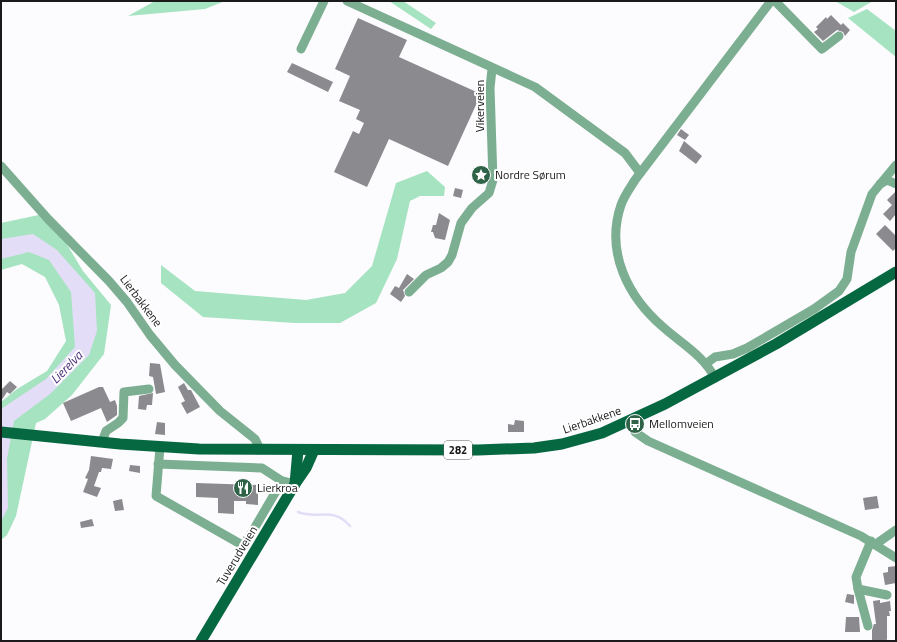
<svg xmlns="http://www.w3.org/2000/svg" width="897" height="642" font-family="'Titillium Web',sans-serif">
<rect width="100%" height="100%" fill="#fcfbfe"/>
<!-- green -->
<g fill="#a6e3c0">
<path d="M 155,1 L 225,1 L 205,9 L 128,16 Z"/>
<path d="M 389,1 L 403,1 L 436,23 L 431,29 Z"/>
<path d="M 835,1 L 873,1 L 854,12 Z"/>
<path d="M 867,9 L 896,31 L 896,57 L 848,18 Z"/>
<path d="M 427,171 L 445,187 L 444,196 L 420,196 L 410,201 L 397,259 L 376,303 L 340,323 L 294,323 L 203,317 L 161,283 L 161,265 L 195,291 L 306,300 L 345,293 L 372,266 L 396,183 Z"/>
<path d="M 48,213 L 83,271 L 111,305 L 104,354 L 72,395 L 45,419 L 36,423 L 16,516 L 7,535 L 1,540 L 1,402 L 17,389 L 47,371 L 66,341 L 59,305 L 45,277 L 22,264 L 1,270 L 1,223 Z"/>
</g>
<!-- water -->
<path fill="#e4ddf7" d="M 33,234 L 57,250 L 95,293 L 97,331 L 89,355 L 50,394 L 14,421 L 7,459 L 8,508 L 1,521 L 1,409 L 46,379 L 75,347 L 71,292 L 49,260 L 29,252 L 1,259 L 1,239 Z"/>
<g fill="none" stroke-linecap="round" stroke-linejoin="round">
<!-- stream -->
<path stroke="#e4ddf7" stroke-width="2.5" d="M 298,512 C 318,520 333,506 350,526"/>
</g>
<!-- building -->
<g fill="#8b8a8f">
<path d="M 831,15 L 841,25 L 843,23 L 850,30 L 845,36 L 843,32 L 837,30 L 823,41 L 814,32 L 818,29 L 816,27 L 826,17 L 827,19 Z"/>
<path d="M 358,18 L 407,40 L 399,57 L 481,94 L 448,166 L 389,139 L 367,187 L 334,172 L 353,131 L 359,134 L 364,123 L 356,119 L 360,110 L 339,101 L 350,76 L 335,69 Z"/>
<path d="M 292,63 L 333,82 L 328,92 L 287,72 Z"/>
<path d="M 681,129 L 689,135 L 685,140 L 677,135 Z"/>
<path d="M 684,141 L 702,156 L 696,164 L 679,151 Z"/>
<path d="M 455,188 L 463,190 L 461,198 L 453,196 Z"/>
<path d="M 896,191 L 896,214 L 890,221 L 883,214 L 892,205 L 887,200 Z"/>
<path d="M 439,213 L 450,220 L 445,240 L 435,238 L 433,232 L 431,232 L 433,225 L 436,225 Z"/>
<path d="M 885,225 L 896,236 L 896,248 L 893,251 L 876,234 Z"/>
<path d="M 407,274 L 414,279 L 403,290 L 405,296 L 401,302 L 390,294 L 395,286 L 399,288 Z"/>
<path d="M 150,363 L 160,364 L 165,392 L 156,394 L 153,377 L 149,376 Z"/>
<path d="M 10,381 L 17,387 L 10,394 L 7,392 L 1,401 L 1,390 Z"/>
<path d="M 184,383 L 188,390 L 191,390 L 200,407 L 187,414 L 181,403 L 185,401 L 178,387 Z"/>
<path d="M 99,387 L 103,387 L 110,402 L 115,400 L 117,406 L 117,415 L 107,422 L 101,408 L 71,421 L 63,403 Z"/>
<path d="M 153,393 L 152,405 L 147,405 L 146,410 L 138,409 L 139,396 Z"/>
<path d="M 515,420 L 524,421 L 524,432 L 508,432 L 508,424 L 514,425 Z"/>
<path d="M 157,422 L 165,423 L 165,435 L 155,434 Z"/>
<path d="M 91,456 L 113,459 L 111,469 L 102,468 L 101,472 L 99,472 L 94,486 L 101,488 L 97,497 L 83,492 L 88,479 L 85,478 L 89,470 Z"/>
<path d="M 130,465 L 140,466 L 140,473 L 129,471 Z"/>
<path d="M 196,483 L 258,485 L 258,505 L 246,504 L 246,501 L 234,501 L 234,514 L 218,513 L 218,498 L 196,497 Z"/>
<path d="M 877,496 L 879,508 L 865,510 L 863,498 Z"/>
<path d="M 122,499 L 124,510 L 115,511 L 113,501 Z"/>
<path d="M 92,519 L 94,526 L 81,528 L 80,522 Z"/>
<path d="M 896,566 L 896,583 L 885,585 L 883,573 L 888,572 L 888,567 Z"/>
<path d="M 847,594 L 854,595 L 854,604 L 845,602 Z"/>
<path d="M 880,600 L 880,603 L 890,601 L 891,611 L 889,611 L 890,616 L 887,616 L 887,639 L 886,641 L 872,641 L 872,630 L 874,624 L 876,624 L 873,601 Z"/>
<path d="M 846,617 L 859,617 L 860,632 L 845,632 Z"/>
</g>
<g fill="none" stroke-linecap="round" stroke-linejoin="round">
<!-- minor -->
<g stroke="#7caf91" stroke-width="9">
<path d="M 347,1 L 535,87 L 625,153 L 640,173"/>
<path d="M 775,1 L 822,49 L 839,36"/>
<path d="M 301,49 L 324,1"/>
<path d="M 1,166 L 48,219 L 109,281 L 127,302 L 150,335 L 175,365 L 220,411 L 255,439 L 258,445 L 258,450"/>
<path d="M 880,184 L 887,180 L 896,184"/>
<path d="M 409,292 L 426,275 L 441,268 L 448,262 L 452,255 L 461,223 L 472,208 L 489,193 L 493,180 L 490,88 L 492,69"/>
<path d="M 707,363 L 715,357 L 733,354 L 747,348 L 814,309 L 839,291 L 847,279 L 851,252 L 872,194 L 896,165"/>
<path d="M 715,378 C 703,355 682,344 663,327 C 628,297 605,252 621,205 C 624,196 630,188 635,180 L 771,1"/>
<path d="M 629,422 L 635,432 L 648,441 L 861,536 L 896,558"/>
<path d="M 102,442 L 106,431 L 118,423 L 123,418 L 124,392 L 149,389"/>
<path d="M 160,447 L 156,496 L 244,546 L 282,481 L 295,484"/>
<path d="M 158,464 L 262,468 L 282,481"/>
<path d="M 871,541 L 856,577 L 858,589 L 887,595"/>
<path d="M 876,544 L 896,530"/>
<path d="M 858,589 L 868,626"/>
</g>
<!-- major -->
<g stroke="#066841" stroke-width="11">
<path d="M 1,432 L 120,444 L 199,449 L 478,450 L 534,448 L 562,444 L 602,433 L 665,404 L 776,344 L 896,272"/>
<path d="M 295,484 L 298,450"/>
<path d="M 201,641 L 295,484 L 306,468 L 314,450"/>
</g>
</g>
<!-- icons -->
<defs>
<g id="sight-disc" transform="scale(1)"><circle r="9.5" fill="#2f6348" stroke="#fff"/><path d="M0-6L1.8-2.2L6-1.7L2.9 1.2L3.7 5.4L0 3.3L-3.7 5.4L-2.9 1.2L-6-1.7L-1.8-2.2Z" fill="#fff"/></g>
<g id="bus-disc" transform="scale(1)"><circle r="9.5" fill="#2f6348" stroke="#fff"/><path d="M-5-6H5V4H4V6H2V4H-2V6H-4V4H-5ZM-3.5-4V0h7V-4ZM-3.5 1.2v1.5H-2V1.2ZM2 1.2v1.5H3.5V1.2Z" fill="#fff"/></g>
<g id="restaurant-disc" transform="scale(1)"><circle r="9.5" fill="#2f6348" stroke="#fff"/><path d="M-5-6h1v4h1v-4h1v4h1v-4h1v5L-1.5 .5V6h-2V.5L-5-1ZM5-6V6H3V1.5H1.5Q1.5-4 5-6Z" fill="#fff"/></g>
</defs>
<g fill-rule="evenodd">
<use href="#sight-disc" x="481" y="175"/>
<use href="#bus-disc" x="635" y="424"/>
<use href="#restaurant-disc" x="243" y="488"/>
</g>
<g text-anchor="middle" stroke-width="4" stroke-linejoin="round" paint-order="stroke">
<!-- shield labels -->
<rect fill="#fff" stroke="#5f5f5f" stroke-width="1" x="444" y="441" width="28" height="18" rx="3"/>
<g font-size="11" font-weight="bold" fill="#1a1a1b">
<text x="458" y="454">282</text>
</g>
<!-- street labels -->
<g font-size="12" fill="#1a1a1b" stroke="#fff">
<text transform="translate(480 106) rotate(-90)" y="4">Vikerveien</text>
<text transform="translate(141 301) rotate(53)" y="4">Lierbakkene</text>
<text transform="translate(592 420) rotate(-19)" y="4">Lierbakkene</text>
<text transform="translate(237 556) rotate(-59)" y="4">Tuverudveien</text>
</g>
<!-- poi labels -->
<g font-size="12" fill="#1a1a1b" stroke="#fff" text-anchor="start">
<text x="495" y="179">Nordre Sørum</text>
<text x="649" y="428">Mellomveien</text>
<text x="257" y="492">Lierkroa</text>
</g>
<!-- water labels -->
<g font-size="13" font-style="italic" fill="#482b76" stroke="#fff">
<text transform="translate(66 367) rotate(-46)" y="5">Lierelva</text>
</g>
</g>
<!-- border -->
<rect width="897" height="642" fill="none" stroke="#1a1a1b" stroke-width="4"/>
</svg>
